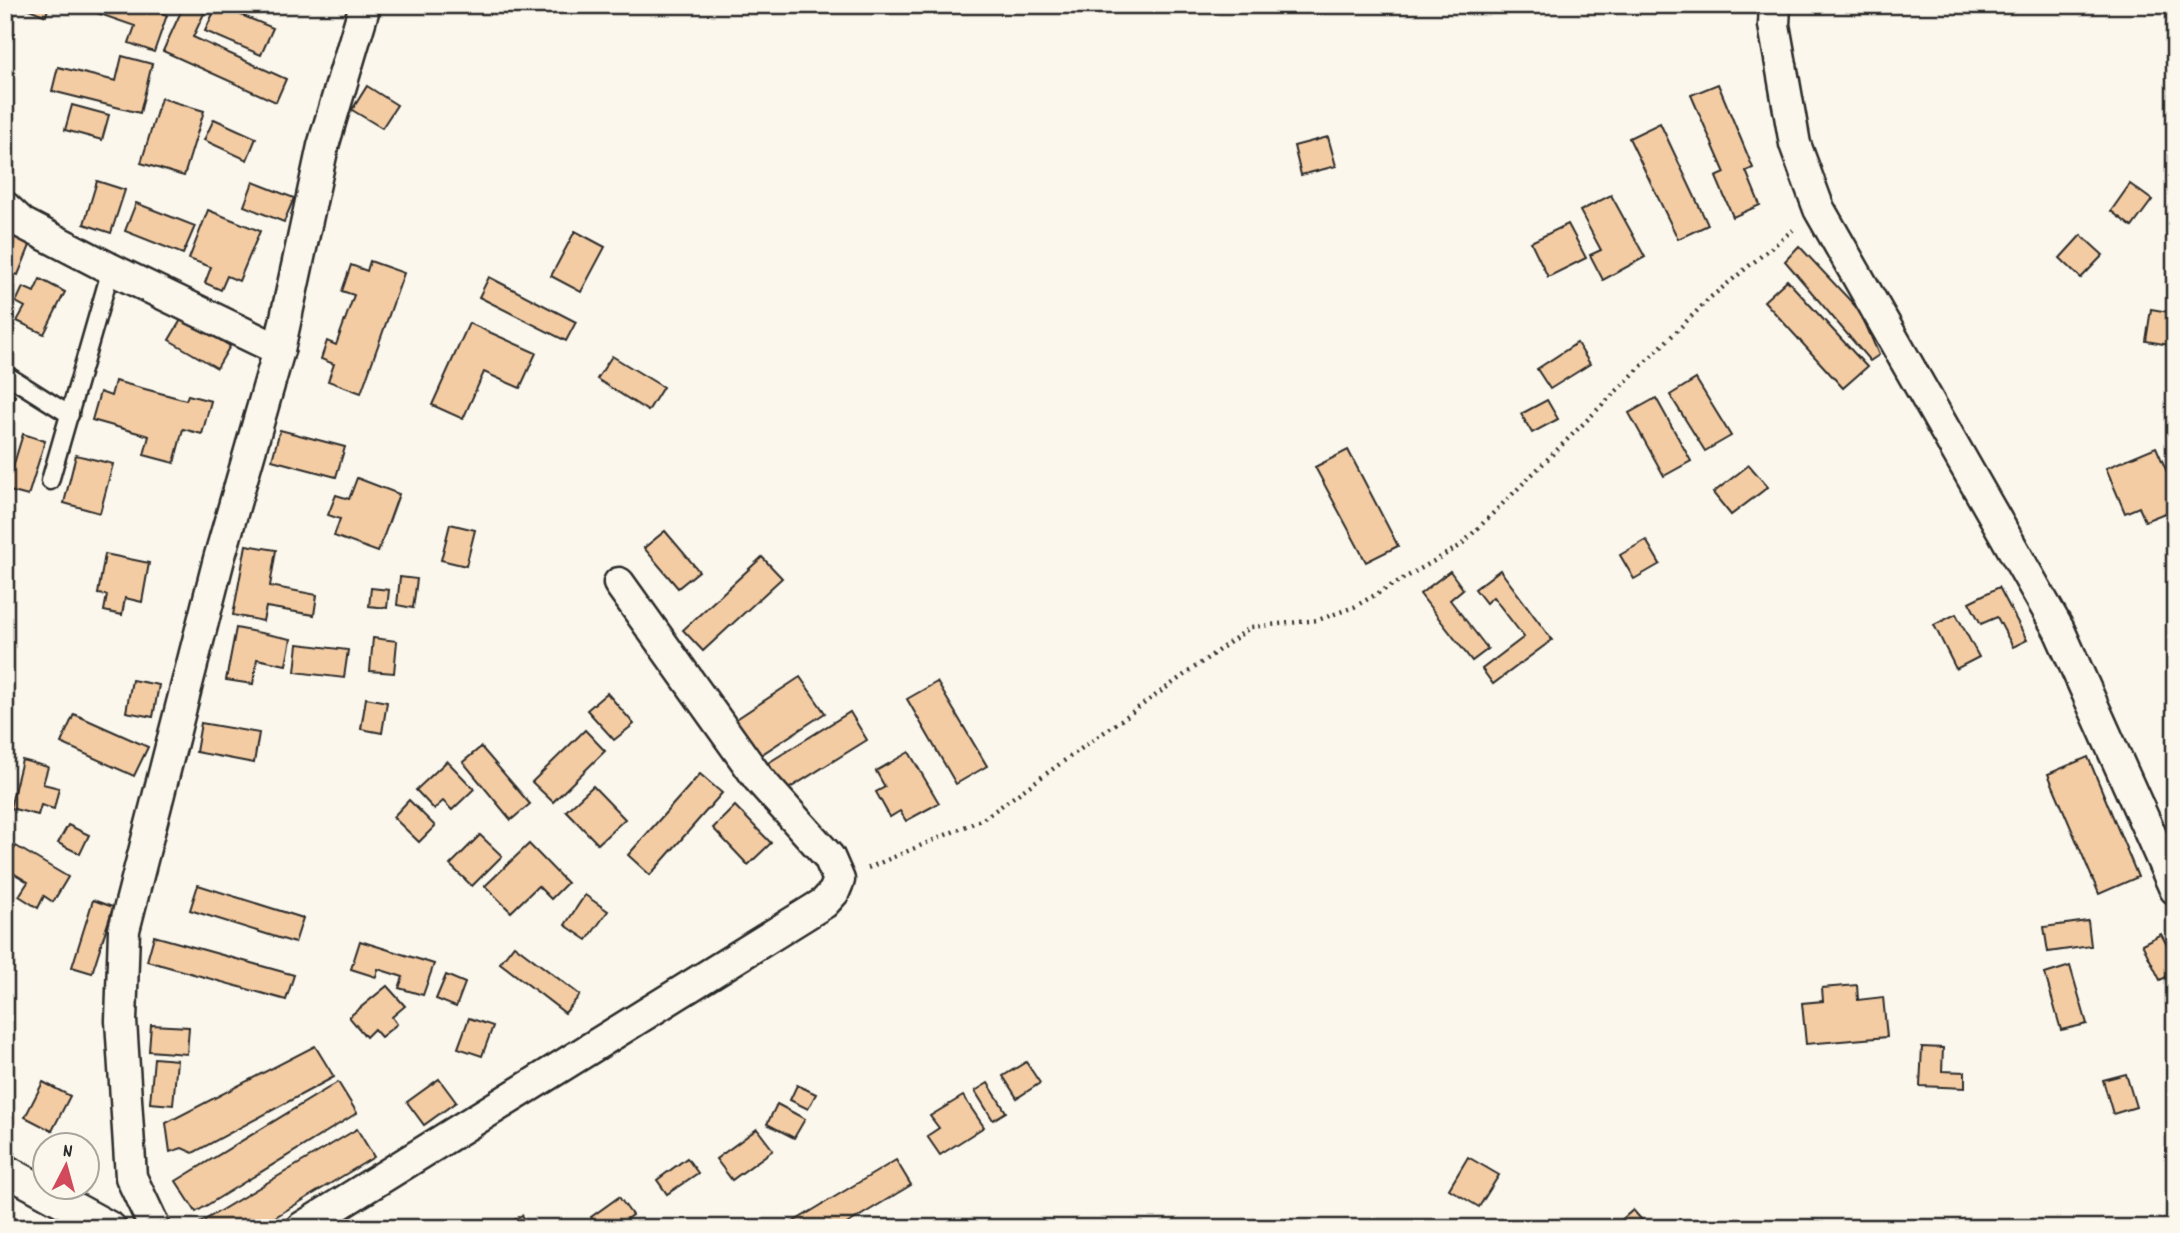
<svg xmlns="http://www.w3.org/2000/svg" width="2180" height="1233" font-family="Dekko,sans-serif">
<rect width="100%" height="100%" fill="#fbf7ec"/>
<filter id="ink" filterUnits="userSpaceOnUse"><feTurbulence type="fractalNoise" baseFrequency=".0143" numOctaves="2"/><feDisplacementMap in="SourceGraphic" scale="14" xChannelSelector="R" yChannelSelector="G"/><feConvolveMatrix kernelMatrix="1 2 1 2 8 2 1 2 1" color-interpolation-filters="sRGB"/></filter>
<g filter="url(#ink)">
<!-- building -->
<g fill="#f4cca3" stroke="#2b2b2b" stroke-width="2">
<path d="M 19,5 L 49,5 L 46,16 Z"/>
<path d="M 74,5 L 139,5 L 167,15 L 154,52 L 129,43 L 135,26 Z"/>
<path d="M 184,5 L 208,5 L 193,37 L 286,79 L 276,102 L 163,51 Z"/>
<path d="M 217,5 L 273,28 L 261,55 L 205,31 Z"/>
<path d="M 122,56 L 152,64 L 140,113 L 52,91 L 58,67 L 116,81 Z"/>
<path d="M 1718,84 L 1753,168 L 1746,171 L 1760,205 L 1733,217 L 1716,177 L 1725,173 L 1691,95 Z"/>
<path d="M 367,86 L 397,105 L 382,128 L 352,110 Z"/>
<path d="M 161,98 L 204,111 L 184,176 L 141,163 Z"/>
<path d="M 72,105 L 109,115 L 102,140 L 65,130 Z"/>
<path d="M 214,119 L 256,138 L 247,160 L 204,140 Z"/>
<path d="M 1660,123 L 1708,225 L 1678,239 L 1629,138 Z"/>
<path d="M 1328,137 L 1336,166 L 1301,175 L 1294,146 Z"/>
<path d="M 97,181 L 125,190 L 111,233 L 84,224 Z"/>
<path d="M 253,182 L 294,198 L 284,222 L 244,206 Z"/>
<path d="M 2130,184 L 2152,200 L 2132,227 L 2111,211 Z"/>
<path d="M 1611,195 L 1645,257 L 1603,280 L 1590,255 L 1601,250 L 1580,211 Z"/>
<path d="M 136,203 L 195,226 L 183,254 L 125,231 Z"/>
<path d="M 208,210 L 260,231 L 239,281 L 227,276 L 221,290 L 205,283 L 211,267 L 189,259 Z"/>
<path d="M 1568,224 L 1586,258 L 1548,277 L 1531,242 Z"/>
<path d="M 575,231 L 605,247 L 581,292 L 551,276 Z"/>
<path d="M 2081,235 L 2103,255 L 2081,278 L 2060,258 Z"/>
<path d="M 13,236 L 31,243 L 18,275 L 5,271 L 5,255 Z"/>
<path d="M 1799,246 L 1860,311 L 1879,355 L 1870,361 L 1785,261 Z"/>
<path d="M 370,261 L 404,273 L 361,393 L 328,381 L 334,364 L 321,359 L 327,341 L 336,345 L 354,295 L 342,291 L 351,265 L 367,271 Z"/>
<path d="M 489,277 L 576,322 L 566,341 L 479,297 Z"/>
<path d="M 40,279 L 65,292 L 44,334 L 17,321 L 25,307 L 16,302 L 23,287 L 34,292 Z"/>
<path d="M 1787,280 L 1867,367 L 1843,388 L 1764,301 Z"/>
<path d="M 2151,309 L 2175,313 L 2175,346 L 2146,341 Z"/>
<path d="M 182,318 L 230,346 L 217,368 L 169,340 Z"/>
<path d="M 469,323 L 536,353 L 520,388 L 484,372 L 463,419 L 432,405 Z"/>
<path d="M 1577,343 L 1590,364 L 1550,389 L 1537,369 Z"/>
<path d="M 612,356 L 663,387 L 648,411 L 597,379 Z"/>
<path d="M 1696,379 L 1731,436 L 1705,451 L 1670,395 Z"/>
<path d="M 115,381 L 186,400 L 188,395 L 211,401 L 202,434 L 183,429 L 174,463 L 144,455 L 149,436 L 92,420 L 100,392 L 111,396 Z"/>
<path d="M 5,391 L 15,396 L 5,414 Z"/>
<path d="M 1656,398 L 1691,461 L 1664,476 L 1629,413 Z"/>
<path d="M 1547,400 L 1558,419 L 1532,433 L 1521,414 Z"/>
<path d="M 280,430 L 345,447 L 336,477 L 272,460 Z"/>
<path d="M 23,434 L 45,441 L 28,496 L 6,490 Z"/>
<path d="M 2156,447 L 2175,490 L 2175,509 L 2145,521 L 2139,507 L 2125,513 L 2106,468 Z"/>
<path d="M 1348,450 L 1398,546 L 1366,562 L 1315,467 Z"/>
<path d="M 76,455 L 113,464 L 100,513 L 64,503 Z"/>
<path d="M 1749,465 L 1768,487 L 1731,515 L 1713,493 Z"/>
<path d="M 357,478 L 399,494 L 378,552 L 334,536 L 340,519 L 328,515 L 336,495 L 349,499 Z"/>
<path d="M 450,524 L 475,530 L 466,566 L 441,560 Z"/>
<path d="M 665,531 L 699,571 L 678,588 L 644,548 Z"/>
<path d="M 1646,540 L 1660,564 L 1634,579 L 1620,555 Z"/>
<path d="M 246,545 L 276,550 L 270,586 L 317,595 L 314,615 L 266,607 L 263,621 L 233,615 Z"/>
<path d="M 105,554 L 149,563 L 142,602 L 125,598 L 122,615 L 104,611 L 107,595 L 98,594 Z"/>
<path d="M 762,557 L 782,578 L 703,651 L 683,630 Z"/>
<path d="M 1500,570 L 1552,640 L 1493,684 L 1482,669 L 1524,637 L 1493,597 L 1486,603 L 1475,589 Z"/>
<path d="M 1450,571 L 1463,589 L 1450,600 L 1488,649 L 1472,661 L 1420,594 Z"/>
<path d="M 400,577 L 417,579 L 413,608 L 397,605 Z"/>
<path d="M 1999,587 L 2027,640 L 2013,647 L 1997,617 L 1981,624 L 1969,602 Z"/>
<path d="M 371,588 L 389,590 L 387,608 L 369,606 Z"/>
<path d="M 1956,614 L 1979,657 L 1956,669 L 1934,625 Z"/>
<path d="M 236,628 L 291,639 L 286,665 L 257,659 L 253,684 L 226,680 Z"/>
<path d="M 373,638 L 397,641 L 394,673 L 370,671 Z"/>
<path d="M 298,644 L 348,650 L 344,678 L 295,672 Z"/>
<path d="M 800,677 L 825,713 L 759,756 L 735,720 Z"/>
<path d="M 132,680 L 159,685 L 153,717 L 126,712 Z"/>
<path d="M 937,682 L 987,766 L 956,784 L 907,699 Z"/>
<path d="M 607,693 L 634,724 L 614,740 L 587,710 Z"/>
<path d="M 366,698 L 387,702 L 382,733 L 361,729 Z"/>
<path d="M 850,712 L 867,740 L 785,791 L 768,763 Z"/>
<path d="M 74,714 L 148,747 L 134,776 L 61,743 Z"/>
<path d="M 201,723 L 259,733 L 254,763 L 196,752 Z"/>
<path d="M 585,730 L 605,751 L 553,802 L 532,782 Z"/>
<path d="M 481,747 L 530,804 L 511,820 L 463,762 Z"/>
<path d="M 909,752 L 939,803 L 906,821 L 900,811 L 890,817 L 876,792 L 885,787 L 876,771 Z"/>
<path d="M 2088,757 L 2138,877 L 2099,894 L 2048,774 Z"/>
<path d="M 22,760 L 48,767 L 43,784 L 59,788 L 54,809 L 41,805 L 38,815 L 10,808 Z"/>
<path d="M 447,761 L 474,789 L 452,810 L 443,801 L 434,809 L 416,790 Z"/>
<path d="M 700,774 L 722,793 L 650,875 L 628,855 Z"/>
<path d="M 593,786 L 625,819 L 598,844 L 566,811 Z"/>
<path d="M 409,800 L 435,826 L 419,842 L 393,817 Z"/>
<path d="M 735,806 L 771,843 L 748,865 L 713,828 Z"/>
<path d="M 68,825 L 89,835 L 80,854 L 58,843 Z"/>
<path d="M 480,835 L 502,856 L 472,886 L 450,865 Z"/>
<path d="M 529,844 L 567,883 L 551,899 L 538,886 L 511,912 L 485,886 Z"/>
<path d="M 16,846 L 68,877 L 53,902 L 44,896 L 38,908 L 19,896 L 28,882 L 5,868 L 5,863 Z"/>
<path d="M 198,885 L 303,918 L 295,943 L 190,910 Z"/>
<path d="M 585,895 L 608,911 L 587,940 L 565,925 Z"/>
<path d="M 93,900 L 113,907 L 92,973 L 72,967 Z"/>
<path d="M 2088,921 L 2091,946 L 2048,952 L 2044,927 Z"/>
<path d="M 2161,934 L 2175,960 L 2175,973 L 2160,980 L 2142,944 Z"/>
<path d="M 154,936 L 294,975 L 286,1000 L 147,961 Z"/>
<path d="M 360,941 L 434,964 L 423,995 L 399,988 L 403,977 L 378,969 L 376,977 L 351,969 Z"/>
<path d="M 514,945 L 580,995 L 565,1013 L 500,963 Z"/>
<path d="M 2070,966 L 2087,1024 L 2061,1030 L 2045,974 Z"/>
<path d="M 446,975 L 465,983 L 456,1007 L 436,999 Z"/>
<path d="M 1857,985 L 1858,1000 L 1883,997 L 1887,1037 L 1806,1044 L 1802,1003 L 1823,1001 L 1822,988 Z"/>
<path d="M 387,986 L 405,1006 L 392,1017 L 397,1024 L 381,1037 L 374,1029 L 366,1037 L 349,1017 Z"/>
<path d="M 469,1018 L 493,1026 L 482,1056 L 458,1048 Z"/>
<path d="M 151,1025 L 189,1027 L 187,1054 L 149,1051 Z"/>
<path d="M 315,1046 L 334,1077 L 193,1153 L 182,1148 L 170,1152 L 166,1123 Z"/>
<path d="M 1922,1047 L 1943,1048 L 1942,1071 L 1965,1072 L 1965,1088 L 1920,1086 Z"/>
<path d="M 154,1058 L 177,1060 L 173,1105 L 150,1103 Z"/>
<path d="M 1026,1062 L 1040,1083 L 1017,1098 L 1003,1076 Z"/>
<path d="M 2126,1074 L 2136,1107 L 2113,1114 L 2103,1080 Z"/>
<path d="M 439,1079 L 456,1102 L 424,1125 L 407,1102 Z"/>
<path d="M 43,1082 L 70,1096 L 52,1131 L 25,1117 Z"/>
<path d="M 338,1082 L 357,1113 L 196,1212 L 176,1181 Z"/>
<path d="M 988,1083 L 1006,1112 L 993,1120 L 975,1091 Z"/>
<path d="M 797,1085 L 816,1094 L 808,1109 L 790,1100 Z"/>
<path d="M 963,1096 L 984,1127 L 940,1155 L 927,1136 L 939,1128 L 930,1116 Z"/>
<path d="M 777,1104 L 805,1119 L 794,1138 L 767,1124 Z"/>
<path d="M 357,1129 L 374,1157 L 257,1228 L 201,1228 L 198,1224 Z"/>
<path d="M 757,1129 L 773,1150 L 732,1180 L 716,1159 Z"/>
<path d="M 60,1139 L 71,1146 L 56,1146 Z"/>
<path d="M 1468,1157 L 1499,1175 L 1479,1207 L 1449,1189 Z"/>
<path d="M 687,1158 L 698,1173 L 667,1194 L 657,1180 Z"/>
<path d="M 896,1160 L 911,1185 L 840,1228 L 797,1228 L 793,1222 Z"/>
<path d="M 619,1197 L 632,1215 L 614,1228 L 598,1228 L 591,1217 Z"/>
<path d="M 1633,1210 L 1649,1228 L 1612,1228 Z"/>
<path d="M 522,1215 L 530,1228 L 502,1228 Z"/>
</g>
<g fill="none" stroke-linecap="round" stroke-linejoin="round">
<!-- service casing -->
<g stroke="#2b2b2b" stroke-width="21">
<g id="service">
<path d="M 5,374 L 70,415"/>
<path d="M 50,481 L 111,269"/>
</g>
</g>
<!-- minor casing -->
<g stroke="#2b2b2b" stroke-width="35">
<g id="minor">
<path d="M 1775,5 L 1774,25 L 1795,144 L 1819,209 L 2059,630 L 2175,889"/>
<path d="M 5,207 L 22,223 L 111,269 L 279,350"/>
<path d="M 5,1170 L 111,1228"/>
<path d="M 155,1228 L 131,1177 L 121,1021 L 124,930 L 219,559 L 279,350 L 323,146 L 365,5"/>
<path d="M 301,1228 L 824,903 L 834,892 L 839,880 L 829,857 L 758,778 L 619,583"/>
</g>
</g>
<!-- path -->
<path stroke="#2b2b2b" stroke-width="4.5" stroke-dasharray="2 5" stroke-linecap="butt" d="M 868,868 L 983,819 L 1251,627 L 1318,620 L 1354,607 L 1460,546 L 1711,297 L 1793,230"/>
<!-- service -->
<use href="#service" stroke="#fbf7ec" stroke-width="16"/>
<!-- minor -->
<use href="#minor" stroke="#fbf7ec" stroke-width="30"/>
</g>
</g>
<!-- margin -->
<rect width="2180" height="1233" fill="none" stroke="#fbf7ec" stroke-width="28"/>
<rect x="14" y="14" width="2152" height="1205" fill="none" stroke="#2b2b2b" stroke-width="2.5" filter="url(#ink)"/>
<!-- north arrow -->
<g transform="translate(66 1166) rotate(6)"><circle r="33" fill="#fbf7ec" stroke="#a8a59f" stroke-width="2"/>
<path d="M0-5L12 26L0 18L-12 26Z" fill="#d1495b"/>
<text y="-10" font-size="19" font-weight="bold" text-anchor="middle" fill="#2b2b2b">N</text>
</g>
</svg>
